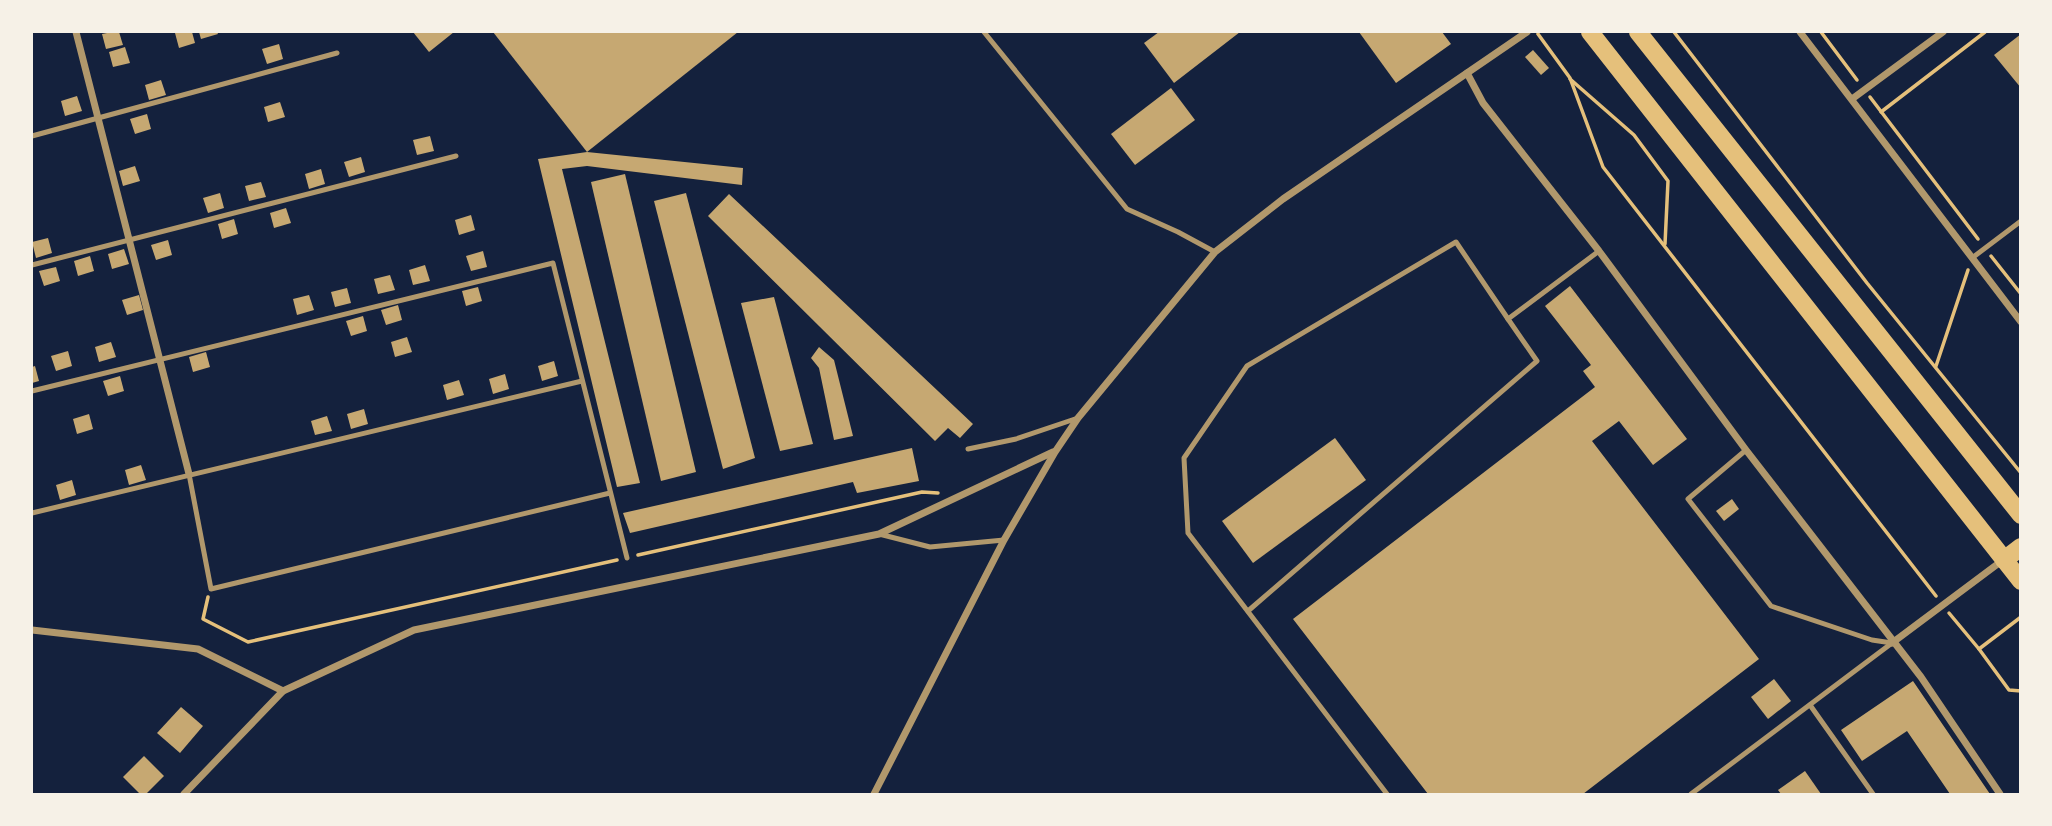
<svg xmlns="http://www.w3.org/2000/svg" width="2052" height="826" font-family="'Golos Text',sans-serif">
<rect width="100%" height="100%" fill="#14213d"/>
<!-- building -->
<g fill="#c6a872">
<path d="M 112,32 L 119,32 L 123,45 L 106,49 L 102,34 Z"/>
<path d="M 181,32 L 192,32 L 195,43 L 179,48 L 175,33 Z"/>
<path d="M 199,32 L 217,32 L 218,34 L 201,39 Z"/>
<path d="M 413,32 L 454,32 L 429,52 Z"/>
<path d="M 493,32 L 738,32 L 587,152 Z"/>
<path d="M 1159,32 L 1240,32 L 1174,83 L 1144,43 Z"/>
<path d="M 1359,32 L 1442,32 L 1451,44 L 1396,83 Z"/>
<path d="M 2021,34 L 2021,88 L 1994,55 Z"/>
<path d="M 279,44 L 283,59 L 267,64 L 262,49 Z"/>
<path d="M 125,47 L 130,63 L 113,67 L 109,52 Z"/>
<path d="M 1533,50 L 1549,68 L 1541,75 L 1525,57 Z"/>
<path d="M 161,80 L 166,95 L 149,100 L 145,85 Z"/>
<path d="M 1171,88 L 1195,120 L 1135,165 L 1111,134 Z"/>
<path d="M 77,96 L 82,111 L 65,116 L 61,101 Z"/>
<path d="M 280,102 L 285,117 L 268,122 L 264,107 Z"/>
<path d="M 147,114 L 151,129 L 135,134 L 130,119 Z"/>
<path d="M 430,136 L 434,151 L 417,155 L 413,140 Z"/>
<path d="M 587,152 L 743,168 L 742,185 L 587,166 L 562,169 L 640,483 L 617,487 L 538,159 Z"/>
<path d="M 361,157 L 365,172 L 349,177 L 344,162 Z"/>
<path d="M 135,166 L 140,181 L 123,186 L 119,171 Z"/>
<path d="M 321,169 L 325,184 L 309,189 L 305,174 Z"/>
<path d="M 625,174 L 696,472 L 661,481 L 591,182 Z"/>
<path d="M 261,182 L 266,197 L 249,201 L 245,186 Z"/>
<path d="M 220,193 L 224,208 L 208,213 L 203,198 Z"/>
<path d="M 686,193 L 755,458 L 723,469 L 654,201 Z"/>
<path d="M 729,194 L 973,424 L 960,438 L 948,428 L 935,441 L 708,216 Z"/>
<path d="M 286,208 L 291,223 L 274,228 L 270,213 Z"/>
<path d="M 471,215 L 475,230 L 459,235 L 455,220 Z"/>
<path d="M 234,219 L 238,234 L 222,239 L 218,224 Z"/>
<path d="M 48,238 L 52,253 L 36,258 L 32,242 Z"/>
<path d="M 168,240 L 172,255 L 156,260 L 151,245 Z"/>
<path d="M 124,249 L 129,264 L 112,269 L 108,254 Z"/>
<path d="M 483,251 L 487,267 L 471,271 L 466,256 Z"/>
<path d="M 90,256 L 94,271 L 78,276 L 74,261 Z"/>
<path d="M 425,265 L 430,281 L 413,285 L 409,270 Z"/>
<path d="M 56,267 L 60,281 L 44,286 L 39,271 Z"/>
<path d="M 390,275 L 395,290 L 378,294 L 374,279 Z"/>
<path d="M 1570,286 L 1687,439 L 1653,465 L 1619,421 L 1592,441 L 1759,659 L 1583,794 L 1428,794 L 1293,619 L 1595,387 L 1583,371 L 1591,365 L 1545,306 Z"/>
<path d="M 478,287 L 482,301 L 466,306 L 462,291 Z"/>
<path d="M 347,288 L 351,303 L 335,307 L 331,292 Z"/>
<path d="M 139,295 L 143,310 L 127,315 L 122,300 Z"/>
<path d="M 309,295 L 314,310 L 297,315 L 293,299 Z"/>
<path d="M 774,297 L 813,444 L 780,451 L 741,303 Z"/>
<path d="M 398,305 L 402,320 L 386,325 L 381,310 Z"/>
<path d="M 363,316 L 367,331 L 351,336 L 346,321 Z"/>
<path d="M 407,337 L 412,352 L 395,357 L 391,342 Z"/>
<path d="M 111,342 L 116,357 L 99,362 L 95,347 Z"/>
<path d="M 819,347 L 834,360 L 853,436 L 834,440 L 819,368 L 811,358 Z"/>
<path d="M 68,351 L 72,366 L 56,371 L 51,356 Z"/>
<path d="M 206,352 L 210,367 L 193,372 L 189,357 Z"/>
<path d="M 554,361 L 558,376 L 542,381 L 538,366 Z"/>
<path d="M 35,366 L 39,381 L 32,383 L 32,367 Z"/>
<path d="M 505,374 L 509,389 L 493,394 L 489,379 Z"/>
<path d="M 120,376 L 124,391 L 108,396 L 103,381 Z"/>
<path d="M 459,380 L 464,395 L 447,400 L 443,385 Z"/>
<path d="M 364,409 L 368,424 L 351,429 L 347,414 Z"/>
<path d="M 89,414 L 93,429 L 77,434 L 73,419 Z"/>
<path d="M 327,416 L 332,431 L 315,435 L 311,421 Z"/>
<path d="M 1335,438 L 1366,480 L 1253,563 L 1222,521 Z"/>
<path d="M 912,448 L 919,481 L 857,493 L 853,482 L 630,533 L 623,513 Z"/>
<path d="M 141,465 L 146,480 L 129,485 L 125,470 Z"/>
<path d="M 72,480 L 76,495 L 60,500 L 56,485 Z"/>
<path d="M 1732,499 L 1739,509 L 1724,521 L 1716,511 Z"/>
<path d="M 1774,679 L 1791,701 L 1768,719 L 1751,697 Z"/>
<path d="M 1913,681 L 1990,794 L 1950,794 L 1907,731 L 1862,761 L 1841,730 Z"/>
<path d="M 181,707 L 203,726 L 180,753 L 157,733 Z"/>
<path d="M 144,756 L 164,776 L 146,794 L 140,794 L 123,777 Z"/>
<path d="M 1805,771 L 1821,794 L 1781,794 L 1778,790 Z"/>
</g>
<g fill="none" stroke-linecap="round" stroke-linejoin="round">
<!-- path -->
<g stroke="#e5c07b" stroke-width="3.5">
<path d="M 1674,32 L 1867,283 L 2021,473"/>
<path d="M 1821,32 L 1857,80"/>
<path d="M 1538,34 L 1570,78 L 1603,167 L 1936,596"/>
<path d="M 1570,79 L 1634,135 L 1668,181 L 1665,244"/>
<path d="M 1870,97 L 1978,239"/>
<path d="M 1881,112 L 1985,32"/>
<path d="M 1991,256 L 2021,294"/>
<path d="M 1936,366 L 1968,270"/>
<path d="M 638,555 L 922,492 L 938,493"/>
<path d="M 208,597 L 203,619 L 248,642 L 617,560"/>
<path d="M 1949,613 L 1979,649 L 2021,617"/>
<path d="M 1979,649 L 2009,690 L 2021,691"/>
</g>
<!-- service -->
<g stroke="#b1986c" stroke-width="5">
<path d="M 984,32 L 1127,209 L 1178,232 L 1215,252"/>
<path d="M 32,136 L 337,53"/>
<path d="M 1972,258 L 2021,221"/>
<path d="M 32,265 L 456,156"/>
<path d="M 32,391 L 553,263 L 627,558"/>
<path d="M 968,449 L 1016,439 L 1078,418"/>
<path d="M 1746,450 L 1688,499 L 1771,606 L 1872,640 L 1892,643"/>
<path d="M 189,474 L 211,589 L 610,493"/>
<path d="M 32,513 L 582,381"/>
<path d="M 879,534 L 930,547 L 1004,540"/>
<path d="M 1248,611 L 1537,361 L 1508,319 L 1599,251"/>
<path d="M 1810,705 L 1873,794"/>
<path d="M 1387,794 L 1188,533 L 1184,458 L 1247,366 L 1456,242 L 1508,319"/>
<path d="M 1691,794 L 1892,643"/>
</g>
<!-- minor -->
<g stroke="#b1986c" stroke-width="7">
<path d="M 76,32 L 189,474"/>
<path d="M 1800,32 L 2021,322"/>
<path d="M 1467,73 L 1483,103 L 1599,251 L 1746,450 L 1921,677 L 2000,794"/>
<path d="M 1852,99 L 1943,32"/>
<path d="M 32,630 L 198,649 L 283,691"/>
<path d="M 1892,643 L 2003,560"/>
<path d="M 184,794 L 283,691 L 414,630 L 879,534 L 1053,452"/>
<path d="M 874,794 L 1004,540 L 1055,452 L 1078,418 L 1215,252 L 1283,199 L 1527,32"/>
</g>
<!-- primary -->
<g stroke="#e5c07b" stroke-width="18">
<path d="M 1590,32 L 2021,581"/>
<path d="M 1638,32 L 2021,515"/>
<path d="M 2004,560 L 2021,547"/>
</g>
</g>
<!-- border -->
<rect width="2052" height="826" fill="none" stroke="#f6f1e7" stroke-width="66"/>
</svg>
